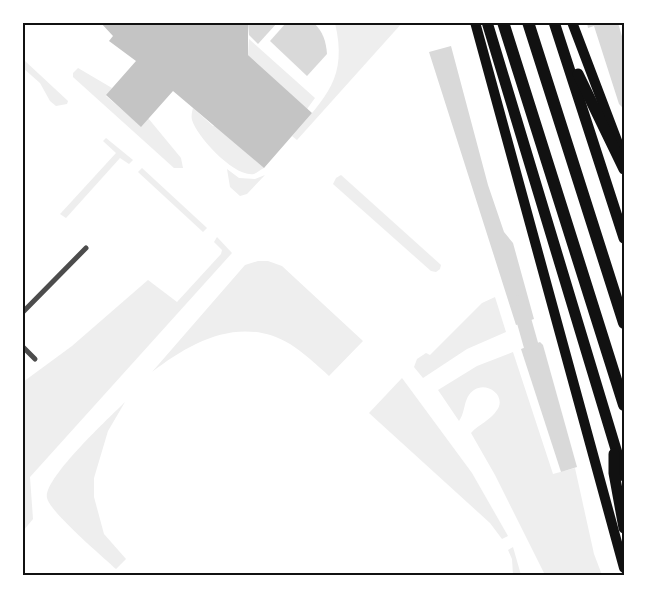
<svg xmlns="http://www.w3.org/2000/svg" width="647" height="598" font-family="Manrope,sans-serif">
<rect width="100%" height="100%" fill="#fff"/>
<!-- green -->
<g fill="#eee">
<path d="M 335,23 L 402,23 L 297,140 L 292,136 C 326,97 348,78 335,23 Z"/>
<path d="M 249,39 L 315,98 L 307,109 L 248,55 Z"/>
<path d="M 23,61 L 25,61 L 68,101 L 67,104 L 56,106 L 50,101 L 40,83 L 23,68 Z"/>
<path d="M 78,68 L 112,88 L 106,96 L 141,126 L 148,118 L 181,158 L 183,168 L 174,168 L 73,77 L 73,73 Z"/>
<path d="M 193,108 L 213,126 L 215,125 L 264,168 C 261,169 257,173 254,174 C 235,178 197,137 192,120 C 191,116 192,112 193,108 Z"/>
<path d="M 106,138 L 133,160 L 129,164 L 120,158 L 66,218 L 60,214 L 61,213 L 116,153 L 103,141 Z"/>
<path d="M 142,168 L 207,228 L 203,232 L 138,172 Z"/>
<path d="M 227,169 L 239,178 L 255,179 L 265,175 L 247,194 L 240,196 L 230,187 Z"/>
<path d="M 341,175 L 441,265 L 440,269 L 436,272 L 431,271 L 333,184 L 336,178 Z"/>
<path d="M 217,237 L 232,253 L 30,477 L 33,519 L 23,531 L 23,382 L 72,346 L 148,280 L 177,302 L 221,254 L 222,250 L 214,242 Z"/>
<path d="M 258,261 L 268,261 L 282,266 L 363,341 L 329,376 C 317,365 304,353 290,344 C 241,315 192,341 152,372 L 245,265 Z"/>
<path d="M 495,297 L 506,332 L 467,349 L 423,378 L 414,367 L 417,359 L 426,353 L 430,355 L 482,303 Z"/>
<path d="M 513,352 L 553,474 L 575,468 L 594,554 L 602,575 L 545,575 L 495,475 L 471,433 C 479,424 491,420 497,410 C 507,396 487,381 474,390 C 463,397 466,412 459,421 L 438,390 L 477,366 Z"/>
<path d="M 402,378 L 472,473 L 508,536 L 502,539 L 490,523 L 369,413 Z"/>
<path d="M 125,402 L 108,431 L 94,478 L 94,497 L 104,534 L 126,559 L 116,569 C 103,557 50,512 47,498 C 43,479 109,418 125,402 Z"/>
<path d="M 513,547 L 521,575 L 513,575 L 512,559 L 508,550 Z"/>
</g>
<!-- water -->
<g fill="#d9d9d9">
<path d="M 248,23 L 277,23 L 258,44 L 249,35 Z"/>
<path d="M 286,23 L 314,23 C 323,32 326,41 327,54 L 307,76 L 270,41 Z"/>
<path d="M 587,23 L 618,23 L 624,43 L 624,109 L 619,104 L 594,26 L 588,28 Z"/>
<path d="M 451,46 L 488,185 L 504,232 L 513,243 L 534,319 L 516,325 L 429,52 Z"/>
<path d="M 540,342 L 543,345 L 577,467 L 561,472 L 521,349 Z"/>
</g>
<g fill="none" stroke-linecap="round" stroke-linejoin="round">
<!-- canal -->
<path stroke="#d9d9d9" stroke-width="15" d="M 519,303 L 536,363"/>
</g>
<!-- building -->
<path fill="#c4c4c4" d="M 100,22 L 248,22 L 248,55 L 312,113 L 264,168 L 173,91 L 141,127 L 106,95 L 136,61 L 109,41 L 113,36 Z"/>
<g fill="none" stroke-linecap="round" stroke-linejoin="round">
<!-- minor -->
<g stroke="#4c4c4c" stroke-width="5">
<path d="M 22,313 L 86,248"/>
<path d="M 22,346 L 35,359"/>
</g>
<!-- secondary -->
<g stroke="#111" stroke-width="10">
<path d="M 475,22 L 624,568"/>
<path d="M 572,22 L 624,159"/>
</g>
<!-- trunk -->
<g stroke="#111" stroke-width="11">
<path d="M 487,22 L 624,476"/>
<path d="M 554,22 L 624,238"/>
<path d="M 578,74 L 624,169"/>
<path d="M 614,454 L 614,473 L 624,528"/>
</g>
<!-- motorway -->
<g stroke="#111" stroke-width="12">
<path d="M 503,22 L 624,405"/>
<path d="M 528,22 L 624,323"/>
</g>
</g>
<!-- border -->
<rect width="647" height="598" fill="none" stroke="#ffffff" stroke-width="48"/>
<rect x="24" y="24" width="599" height="550" fill="none" stroke="#111" stroke-width="2"/>
</svg>
